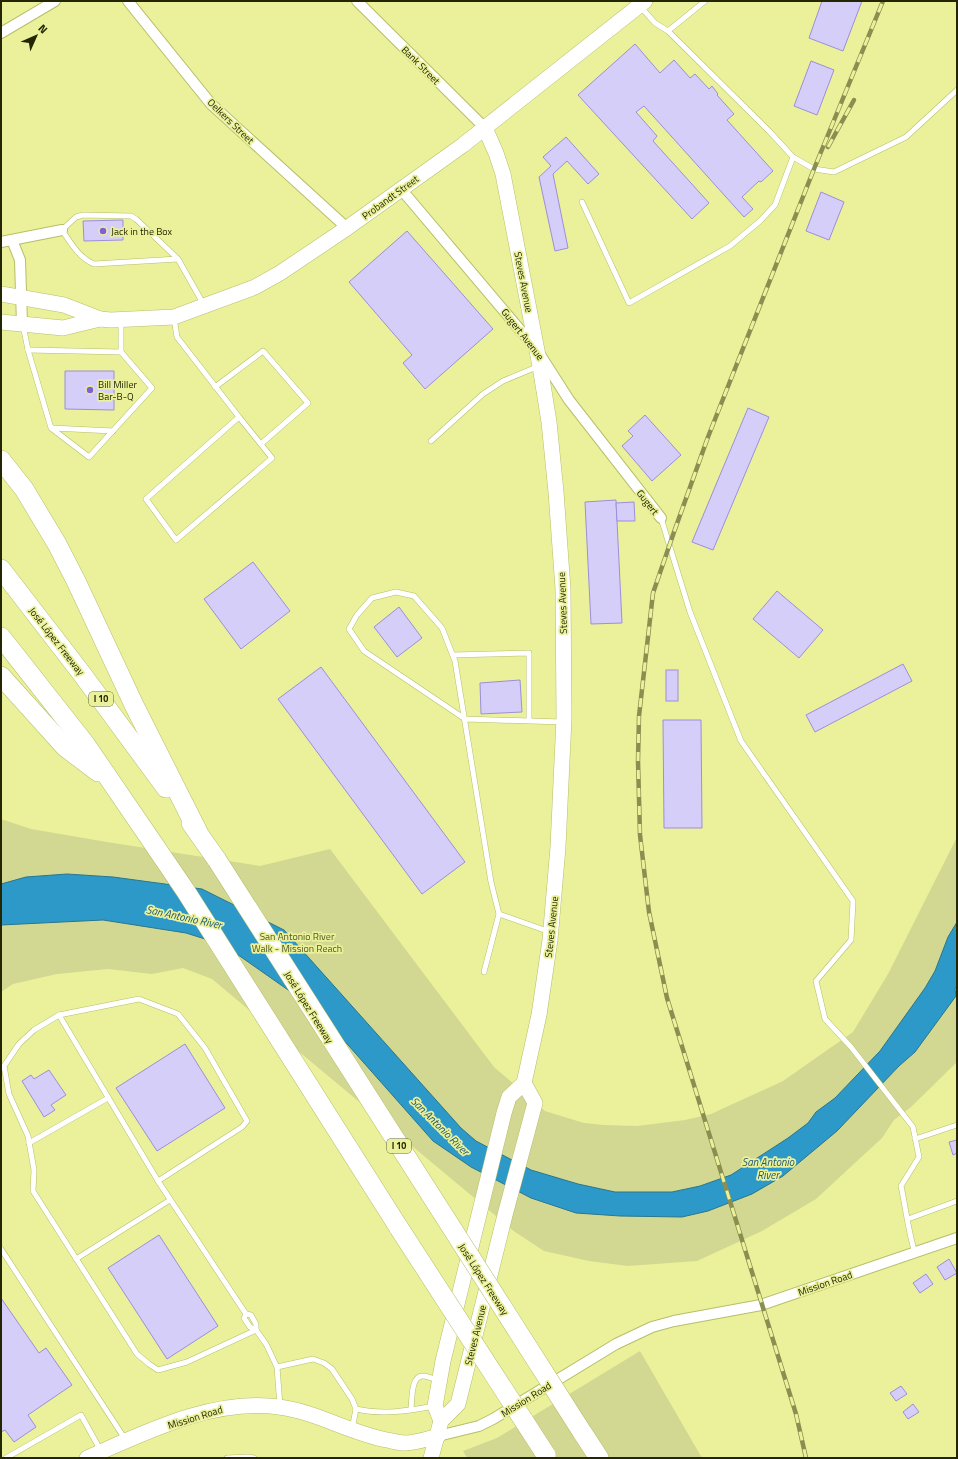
<svg xmlns="http://www.w3.org/2000/svg" width="958" height="1459" font-family="'Titillium Web',sans-serif">
<rect width="100%" height="100%" fill="#eaf19a"/>
<!-- green -->
<g fill="#d2d891">
<path d="M 1,819 L 31,829 L 107,842 L 260,866 L 330,849 L 494,1067 L 545,1111 L 584,1123 L 604,1125 L 637,1126 L 685,1120 L 711,1114 L 783,1081 L 853,1032 L 888,974 L 957,837 L 957,1062 L 911,1107 L 894,1120 L 882,1138 L 816,1199 L 762,1231 L 697,1261 L 628,1266 L 589,1261 L 544,1251 L 515,1232 L 212,979 L 183,968 L 152,974 L 108,969 L 57,974 L 13,984 L 1,992 Z"/>
<path d="M 640,1351 L 702,1458 L 467,1458 L 463,1451 L 497,1438 Z"/>
</g>
<!-- water -->
<path fill="#2c99c9" stroke="#2a768d" d="M 67,874 L 113,877 L 202,889 L 284,930 L 461,1128 L 476,1141 L 531,1170 L 578,1184 L 615,1192 L 672,1192 L 700,1186 L 731,1175 L 788,1138 L 808,1123 L 816,1112 L 835,1098 L 880,1051 L 925,988 L 935,971 L 948,937 L 957,922 L 957,985 L 955,989 L 956,996 L 915,1052 L 899,1066 L 837,1131 L 783,1176 L 752,1194 L 708,1211 L 682,1217 L 620,1216 L 576,1213 L 531,1198 L 471,1167 L 433,1141 L 318,1011 L 224,945 L 186,933 L 103,920 L 1,925 L 1,884 L 26,877 Z"/>
<!-- building -->
<g fill="#d5cef9" stroke="#9d8ed9">
<path d="M 822,1 L 862,1 L 843,51 L 809,38 Z"/>
<path d="M 635,44 L 660,73 L 674,60 L 690,78 L 695,74 L 709,89 L 712,86 L 718,94 L 717,95 L 734,114 L 727,120 L 773,171 L 761,182 L 759,181 L 742,197 L 753,209 L 744,217 L 644,106 L 636,112 L 657,136 L 653,141 L 709,203 L 692,219 L 578,95 Z"/>
<path d="M 811,61 L 834,70 L 817,115 L 794,106 Z"/>
<path d="M 566,137 L 599,174 L 588,184 L 567,161 L 553,174 L 568,248 L 555,251 L 539,177 L 551,166 L 543,157 Z"/>
<path d="M 821,192 L 844,202 L 829,240 L 806,231 Z"/>
<path d="M 123,220 L 123,240 L 84,241 L 83,221 Z"/>
<path d="M 407,231 L 493,329 L 425,389 L 403,363 L 412,355 L 349,282 Z"/>
<path d="M 65,371 L 114,371 L 114,410 L 65,409 Z"/>
<path d="M 748,408 L 769,417 L 713,550 L 692,542 Z"/>
<path d="M 645,415 L 681,455 L 652,481 L 622,446 L 633,436 L 628,431 Z"/>
<path d="M 616,500 L 622,623 L 591,624 L 585,502 Z"/>
<path d="M 634,502 L 635,521 L 617,521 L 616,503 Z"/>
<path d="M 253,562 L 290,611 L 241,649 L 204,599 Z"/>
<path d="M 777,591 L 823,630 L 799,658 L 753,619 Z"/>
<path d="M 399,607 L 422,638 L 397,657 L 374,627 Z"/>
<path d="M 903,664 L 912,681 L 815,732 L 806,715 Z"/>
<path d="M 321,667 L 465,862 L 422,894 L 278,699 Z"/>
<rect x="666" y="670" width="12" height="31"/>
<path d="M 520,680 L 522,712 L 481,714 L 480,683 Z"/>
<path d="M 663,720 L 701,720 L 702,828 L 664,828 Z"/>
<path d="M 185,1044 L 225,1108 L 157,1151 L 116,1088 Z"/>
<path d="M 49,1070 L 66,1095 L 51,1105 L 55,1110 L 44,1117 L 22,1081 L 31,1075 L 34,1079 Z"/>
<path d="M 957,1140 L 957,1153 L 953,1155 L 949,1142 Z"/>
<path d="M 159,1235 L 218,1326 L 167,1359 L 108,1268 Z"/>
<path d="M 949,1259 L 957,1273 L 945,1280 L 937,1267 Z"/>
<path d="M 926,1274 L 933,1284 L 920,1293 L 913,1283 Z"/>
<path d="M 1,1298 L 39,1353 L 46,1348 L 72,1385 L 28,1415 L 36,1427 L 14,1442 L 5,1430 L 1,1432 Z"/>
<path d="M 901,1386 L 907,1394 L 896,1401 L 890,1393 Z"/>
<path d="M 913,1404 L 919,1412 L 908,1419 L 903,1412 Z"/>
</g>
<g fill="none" stroke-linecap="round" stroke-linejoin="round">
<!-- lane casing -->
<g stroke="#b8be69" stroke-width="6">
<g id="lane">
<path d="M 640,6 L 655,23 L 668,31 L 705,1"/>
<path d="M 668,31 L 769,131 L 793,157 L 814,169 L 834,172 L 906,137 L 957,90"/>
<path d="M 582,202 L 629,303 L 730,246 L 760,221 L 775,205 L 793,157"/>
<path d="M 178,259 L 136,219 L 131,216 L 83,215 L 76,217 L 62,230 C 71,243 79,258 94,264 L 178,259 L 204,305"/>
<path d="M 174,318 L 177,337 L 239,417 L 146,499 L 176,540 L 272,458 L 239,417"/>
<path d="M 23,325 L 28,350 L 51,428 L 89,457 L 152,388 L 121,352 L 121,321"/>
<path d="M 28,350 L 121,352"/>
<path d="M 215,387 L 263,351 L 308,403 L 261,444"/>
<path d="M 52,428 L 113,431"/>
<path d="M 431,441 L 483,394 L 503,381 L 539,366"/>
<path d="M 661,518 L 690,612 L 741,741 L 853,901 L 851,940 L 816,981 L 825,1019 L 851,1047 L 913,1127 L 919,1157 L 901,1186 C 906,1209 908,1231 915,1253"/>
<path d="M 453,655 L 529,653 L 529,720"/>
<path d="M 550,932 L 499,914 L 491,882 L 455,661 L 442,628 L 414,596 L 396,592 L 372,598 L 357,615 L 349,629 L 364,651 L 465,719 L 562,722"/>
<path d="M 484,972 L 499,914"/>
<path d="M 59,1015 L 158,1181 L 246,1314 L 244,1318 L 250,1327 L 256,1330"/>
<path d="M 915,1139 L 957,1125"/>
<path d="M 29,1143 L 108,1098"/>
<path d="M 158,1181 L 242,1127 L 247,1121 L 205,1048 L 178,1014 L 139,999 L 59,1015 L 34,1030 L 19,1044 L 4,1066 L 9,1094 L 28,1136 L 34,1170 L 33,1191 L 137,1354 L 149,1364 L 158,1370 L 187,1362 L 256,1330"/>
<path d="M 908,1219 L 957,1201"/>
<path d="M 1,1249 L 125,1439"/>
<path d="M 76,1259 L 170,1200"/>
<path d="M 246,1314 L 251,1315 L 256,1324 L 256,1330 L 266,1344 L 277,1367 L 280,1406"/>
<path d="M 277,1367 L 313,1359 L 324,1363 L 332,1369 L 352,1399 L 356,1409 L 352,1429"/>
<path d="M 356,1409 C 382,1415 408,1411 434,1406"/>
<path d="M 411,1409 C 412,1400 411,1375 423,1376 C 428,1376 434,1379 439,1381"/>
<path d="M 6,1458 L 81,1415 L 101,1451"/>
<path d="M 227,1458 L 248,1457 L 254,1458"/>
</g>
</g>
<!-- street casing -->
<g stroke="#b8be69" stroke-width="12">
<g id="street">
<path d="M 128,1 L 211,104 L 347,228"/>
<path d="M 357,1 L 485,128"/>
<path d="M 1,33 L 55,1"/>
<path d="M 401,189 L 537,350 L 569,400 L 661,518"/>
<path d="M 12,240 L 20,260 L 22,324"/>
<path d="M 1,242 L 62,230"/>
<path d="M 438,1436 L 479,1426 L 493,1419 L 616,1344 L 652,1327 L 674,1321 L 761,1305 L 957,1238"/>
</g>
</g>
<!-- secondary casing -->
<g stroke="#b8be69" stroke-width="16">
<g id="secondary">
<path d="M 1,294 L 64,305 L 100,319 L 111,320 L 174,317 L 255,287 L 280,273 L 347,228 L 463,145 L 645,1"/>
<path d="M 1,322 L 63,328 L 100,319"/>
<path d="M 441,1421 L 435,1406 L 443,1361 L 504,1113 L 509,1097 L 524,1083 L 539,1015 L 550,940 L 558,847 L 564,718 L 563,589 L 556,492 L 549,422 L 540,366 L 503,174 L 496,153 L 485,128"/>
<path d="M 87,1458 C 146,1432 213,1398 279,1407 C 317,1412 350,1433 387,1440 C 392,1441 399,1443 405,1443 C 416,1443 427,1439 438,1436"/>
<path d="M 431,1458 L 441,1421 L 458,1404 L 505,1215 L 535,1103 L 524,1083"/>
</g>
</g>
<!-- highway casing -->
<g stroke="#b8be69" stroke-width="20">
<g id="highway">
<path d="M 1,460 L 24,489 L 57,544 L 76,581 L 134,705 L 198,832"/>
<path d="M 1,569 L 82,674 L 166,788"/>
<path d="M 1,637 L 86,745 L 185,890 L 399,1228"/>
<path d="M 1,676 L 65,747 L 98,772"/>
<path d="M 191,823 L 217,860"/>
<path d="M 582,1432 L 599,1458"/>
</g>
</g>
<!-- lane -->
<use href="#lane" stroke="#fff" stroke-width="5"/>
<!-- street -->
<use href="#street" stroke="#fff" stroke-width="10"/>
<!-- secondary -->
<use href="#secondary" stroke="#fff" stroke-width="15"/>
<!-- highway -->
<use href="#highway" stroke="#fff" stroke-width="19"/>
<!-- rail casing -->
<g stroke="#8a8e50" stroke-width="4.5">
<g id="rail">
<path d="M 828,147 L 854,100"/>
<path d="M 806,1458 L 796,1414 L 667,998 L 649,912 L 640,835 L 638,761 L 639,716 L 653,593 L 674,532 L 708,437 L 814,169 L 883,1"/>
</g>
</g>
<!-- rail -->
<use href="#rail" stroke="#eaf19a" stroke-width="3" stroke-dasharray="9" stroke-linecap="butt"/>
<!-- highway-bridge casing -->
<g stroke="#b8be69" stroke-width="20" stroke-linecap="butt">
<g id="highway-bridge">
<path d="M 217,860 L 582,1432"/>
<path d="M 399,1228 L 546,1455"/>
</g>
</g>
<!-- highway-bridge -->
<use href="#highway-bridge" stroke="#fff" stroke-width="19"/>
</g>
<!-- markers -->
<g fill="#805fd9" stroke="#eaf19a" stroke-width="1.5">
<circle cx="103" cy="231" r="4"/>
<circle cx="90" cy="390" r="4"/>
</g>
<g text-anchor="middle" stroke-width="3.5" stroke-linejoin="round" paint-order="stroke">
<!-- shield labels -->
<g fill="#eaf19a" stroke="#5f6330" stroke-width="1">
<rect x="89" y="692" width="24" height="14" rx="3"/>
<rect x="387" y="1139" width="24" height="14" rx="3"/>
</g>
<g font-size="9" font-weight="bold" fill="#242602">
<text x="101" y="702">I 10</text>
<text x="399" y="1149">I 10</text>
</g>
<!-- street labels -->
<g font-size="10" fill="#242602" stroke="#eaf19a">
<text transform="translate(421 65) rotate(45)" y="4">Bank Street</text>
<text transform="translate(231 121) rotate(44)" y="4">Oelkers Street</text>
<text transform="translate(390 197) rotate(-36)" y="4">Probandt Street</text>
<text transform="translate(524 282) rotate(79)" y="4">Steves Avenue</text>
<text transform="translate(523 334) rotate(52)" y="4">Gugert Avenue</text>
<text transform="translate(648 502) rotate(52)" y="4">Gugert</text>
<text transform="translate(562 603) rotate(-92)" y="4">Steves Avenue</text>
<text transform="translate(57 641) rotate(52)" y="4">José López Freeway</text>
<text transform="translate(551 927) rotate(-84)" y="4">Steves Avenue</text>
<text transform="translate(309 1007) rotate(58)" y="4">José López Freeway</text>
<text transform="translate(484 1279) rotate(57)" y="4">José López Freeway</text>
<text transform="translate(825 1283) rotate(-19)" y="4">Mission Road</text>
<text transform="translate(475 1335) rotate(-76)" y="4">Steves Avenue</text>
<text transform="translate(526 1399) rotate(-32)" y="4">Mission Road</text>
<text transform="translate(195 1417) rotate(-17)" y="4">Mission Road</text>
</g>
<!-- poi labels -->
<g font-size="10" fill="#242602" stroke="#eaf19a" text-anchor="start">
<text x="111" y="235">Jack in the Box</text>
<text x="98" y="388">Bill Miller<tspan x="98" dy="12">Bar-B-Q</tspan></text>
</g>
<!-- park labels -->
<g font-size="10" fill="#535725" stroke="#eaf19a">
<text x="297" y="940">San Antonio River<tspan x="297" dy="12">Walk - Mission Reach</tspan></text>
</g>
<!-- water labels -->
<g font-size="11" font-style="italic" fill="#215872" stroke="#eaf19a">
<text transform="translate(184 917) rotate(12)" y="4">San Antonio River</text>
<text transform="translate(440 1126) rotate(45)" y="4">San Antonio River</text>
<text x="768" y="1166">San Antonio<tspan x="768" dy="13">River</tspan></text>
</g>
</g>
<!-- border -->
<rect width="958" height="1459" fill="none" stroke="#242602" stroke-width="4"/>
<!-- north arrow -->
<g transform="translate(36 36) rotate(45)" stroke="#eaf19a" stroke-width="3" paint-order="stroke">
<path d="M0-3L7 15L0 10L-7 15Z" fill="#242602"/>
<text y="-6" font-size="11" font-weight="bold" text-anchor="middle" fill="#242602">N</text>
</g>
</svg>
